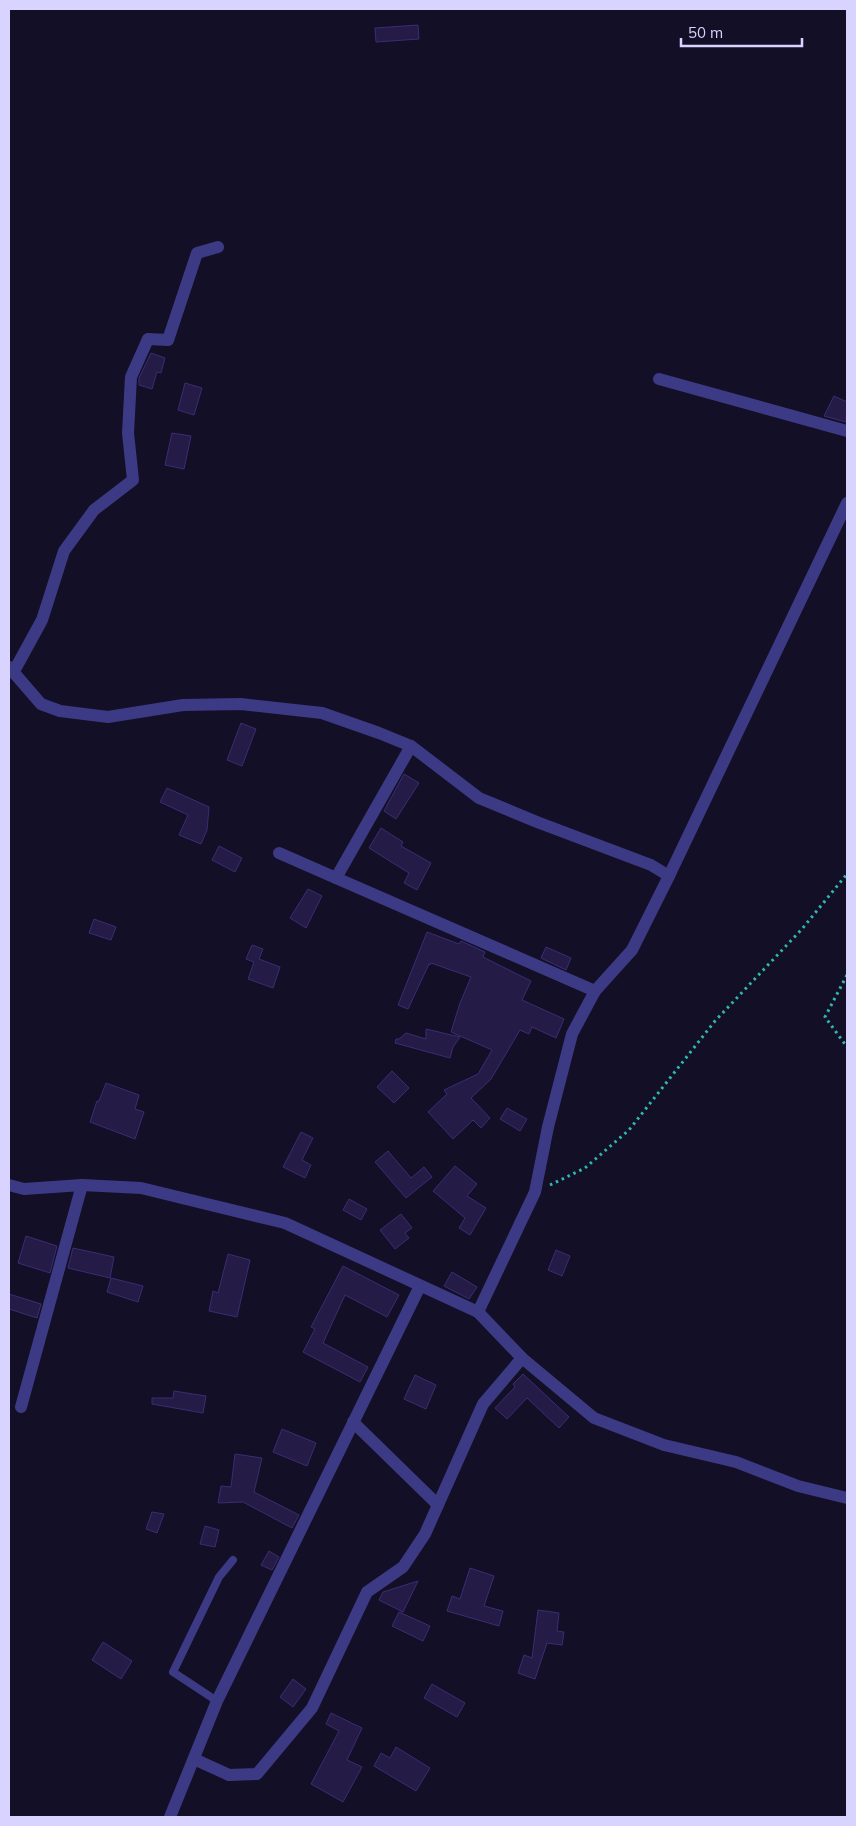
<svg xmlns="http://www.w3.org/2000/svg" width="856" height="1826" font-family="Mulish,sans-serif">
<rect width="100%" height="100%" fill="#130f26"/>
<!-- building -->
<g fill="#241b47" stroke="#3b2d73">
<path d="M 418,25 L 419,39 L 376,42 L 375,28 Z"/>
<path d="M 151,353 L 165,358 L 161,373 L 157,372 L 152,389 L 139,385 L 139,378 Z"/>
<path d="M 185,383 L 202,388 L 194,415 L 178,410 Z"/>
<path d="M 834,396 L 847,402 L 846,422 L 824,416 Z"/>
<path d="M 172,433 L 191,436 L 184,469 L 165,465 Z"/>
<path d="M 241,723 L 256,729 L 242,766 L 227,760 Z"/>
<path d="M 404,774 L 419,783 L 396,819 L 384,811 Z"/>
<path d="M 167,788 L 209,807 L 207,830 L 201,844 L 179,835 L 188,815 L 160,802 Z"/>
<path d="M 381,828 L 403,842 L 401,846 L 431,863 L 417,890 L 404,883 L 409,873 L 369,848 Z"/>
<path d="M 219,846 L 242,858 L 235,872 L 212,860 Z"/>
<path d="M 308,889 L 322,896 L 306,928 L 290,918 Z"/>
<path d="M 94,919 L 116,927 L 111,940 L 89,933 Z"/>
<path d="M 427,932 L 459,944 L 461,941 L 485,952 L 483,957 L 531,981 L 522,1000 L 564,1019 L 556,1038 L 532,1027 L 529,1034 L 520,1030 L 491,1079 L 471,1098 L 490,1118 L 481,1128 L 473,1120 L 453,1139 L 428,1112 L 447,1094 L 444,1090 L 478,1074 L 492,1050 L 451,1032 L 460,1003 L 471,977 L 431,963 L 430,965 L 429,964 L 408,1009 L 398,1005 Z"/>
<path d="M 252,945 L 263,949 L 259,959 L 280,967 L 273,988 L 248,979 L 254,962 L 246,959 Z"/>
<path d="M 546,947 L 571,958 L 566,970 L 541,958 Z"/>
<path d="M 426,1029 L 460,1037 L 453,1047 L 450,1058 L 395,1043 L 396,1039 L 399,1039 L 406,1033 L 426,1039 Z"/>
<path d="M 392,1071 L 409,1088 L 394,1103 L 377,1087 Z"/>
<path d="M 106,1083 L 139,1095 L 135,1109 L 144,1112 L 135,1139 L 90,1122 L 97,1101 L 99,1101 Z"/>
<path d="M 507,1108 L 527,1119 L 520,1131 L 500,1119 Z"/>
<path d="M 301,1132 L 313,1138 L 302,1160 L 311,1165 L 305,1178 L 283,1167 Z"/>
<path d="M 388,1151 L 411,1178 L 424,1167 L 432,1177 L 406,1198 L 375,1162 Z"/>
<path d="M 455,1166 L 477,1184 L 467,1196 L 486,1208 L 470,1235 L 459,1228 L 465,1218 L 433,1191 Z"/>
<path d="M 349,1199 L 367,1209 L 361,1220 L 343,1210 Z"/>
<path d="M 401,1214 L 412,1228 L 405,1233 L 409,1238 L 395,1249 L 380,1230 Z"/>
<path d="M 26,1236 L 57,1246 L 50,1273 L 18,1263 Z"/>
<path d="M 73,1248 L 114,1257 L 110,1278 L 68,1268 Z"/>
<path d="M 556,1250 L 570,1256 L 562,1276 L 548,1270 Z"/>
<path d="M 228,1254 L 250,1260 L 237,1317 L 209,1311 L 213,1291 L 218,1293 Z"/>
<path d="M 343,1266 L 399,1295 L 387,1317 L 345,1295 L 323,1343 L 368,1367 L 360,1382 L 303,1352 L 315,1329 L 311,1327 Z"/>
<path d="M 452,1272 L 477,1287 L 469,1299 L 444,1286 Z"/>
<path d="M 111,1278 L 143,1286 L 138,1302 L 107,1292 Z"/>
<path d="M 9,1294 L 41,1304 L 37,1318 L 9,1309 Z"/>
<path d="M 523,1374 L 569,1417 L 559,1428 L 527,1398 L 507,1419 L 495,1408 L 515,1387 L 513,1384 Z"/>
<path d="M 415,1375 L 436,1385 L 426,1409 L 404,1399 Z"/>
<path d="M 174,1391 L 206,1396 L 203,1413 L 152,1404 L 152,1398 L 173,1398 Z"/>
<path d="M 282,1429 L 316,1443 L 307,1466 L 273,1452 Z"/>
<path d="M 235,1454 L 262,1458 L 254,1492 L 299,1515 L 292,1528 L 243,1502 L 218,1503 L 221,1486 L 231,1487 Z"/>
<path d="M 152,1512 L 164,1514 L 157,1533 L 146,1529 Z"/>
<path d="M 205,1526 L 219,1530 L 215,1547 L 200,1544 Z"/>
<path d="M 269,1551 L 279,1557 L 272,1570 L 261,1565 Z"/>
<path d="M 470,1568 L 494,1576 L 484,1606 L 503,1611 L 499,1626 L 447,1611 L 452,1596 L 460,1599 Z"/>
<path d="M 418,1581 L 403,1612 L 379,1600 L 383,1592 Z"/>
<path d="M 538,1610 L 559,1613 L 557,1631 L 564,1632 L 562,1645 L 547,1643 L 535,1679 L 518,1673 L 524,1655 L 532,1658 Z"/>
<path d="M 399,1612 L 430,1626 L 423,1641 L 392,1626 Z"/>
<path d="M 103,1642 L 132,1661 L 121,1679 L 92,1660 Z"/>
<path d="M 293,1679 L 306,1689 L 293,1707 L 280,1697 Z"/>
<path d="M 432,1684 L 465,1703 L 457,1717 L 424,1698 Z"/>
<path d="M 331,1713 L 362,1728 L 347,1760 L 362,1767 L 343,1802 L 311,1784 L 339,1731 L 326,1724 Z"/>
<path d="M 396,1747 L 430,1768 L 416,1791 L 374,1766 L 381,1753 L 390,1758 Z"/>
</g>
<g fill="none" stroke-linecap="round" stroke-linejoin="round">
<!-- path -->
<g stroke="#2fb8b0" stroke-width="3" stroke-dasharray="2.5 4" stroke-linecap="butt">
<path d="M 847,975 L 825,1017 L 847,1047"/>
<path d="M 550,1185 L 585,1168 L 629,1130 L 715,1021 L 802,929 L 847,874"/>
</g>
<!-- service -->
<path stroke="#3d3a85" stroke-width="8" d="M 217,1701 L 173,1672 L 219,1577 L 233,1560"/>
<!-- minor -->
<g stroke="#3d3a85" stroke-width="12">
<path d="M 659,379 L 847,431"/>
<path d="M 9,667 L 41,704 L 60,711 L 108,717 L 183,705 L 241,704 L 322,713 L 379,733 L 411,746 L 479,798 L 537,822 L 651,865 L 669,876 L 632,950 L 595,991 L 572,1034 L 548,1127 L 535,1192 L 478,1312 L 522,1358 L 594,1418 L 664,1445 L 736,1462 L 798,1486 L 847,1498"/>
<path d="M 13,673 L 42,620 L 64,551 L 94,510 L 133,480 L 128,433 L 131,377 L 148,339 L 168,340 L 197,253 L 218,247"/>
<path d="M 411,746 L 336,878 L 595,991"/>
<path d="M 279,853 L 336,878"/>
<path d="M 669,876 L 847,503"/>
<path d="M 9,1185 L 24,1189 L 82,1185 L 141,1188 L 285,1223 L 478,1312"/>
<path d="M 21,1407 L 82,1185"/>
<path d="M 353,1422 L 438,1505"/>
<path d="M 194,1759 L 229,1775 L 257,1774 L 312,1708 L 367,1592 L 403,1567 L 425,1534 L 483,1404 L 522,1358"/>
<path d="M 170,1817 L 217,1701 L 420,1286"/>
</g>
</g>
<!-- border -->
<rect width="856" height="1826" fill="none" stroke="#d9d4ff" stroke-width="20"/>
<!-- scale -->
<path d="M681 38v8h121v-8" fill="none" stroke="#d9d4ff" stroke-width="2.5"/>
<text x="688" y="38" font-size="15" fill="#d9d4ff" stroke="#130f26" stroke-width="4" paint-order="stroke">50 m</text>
</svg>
